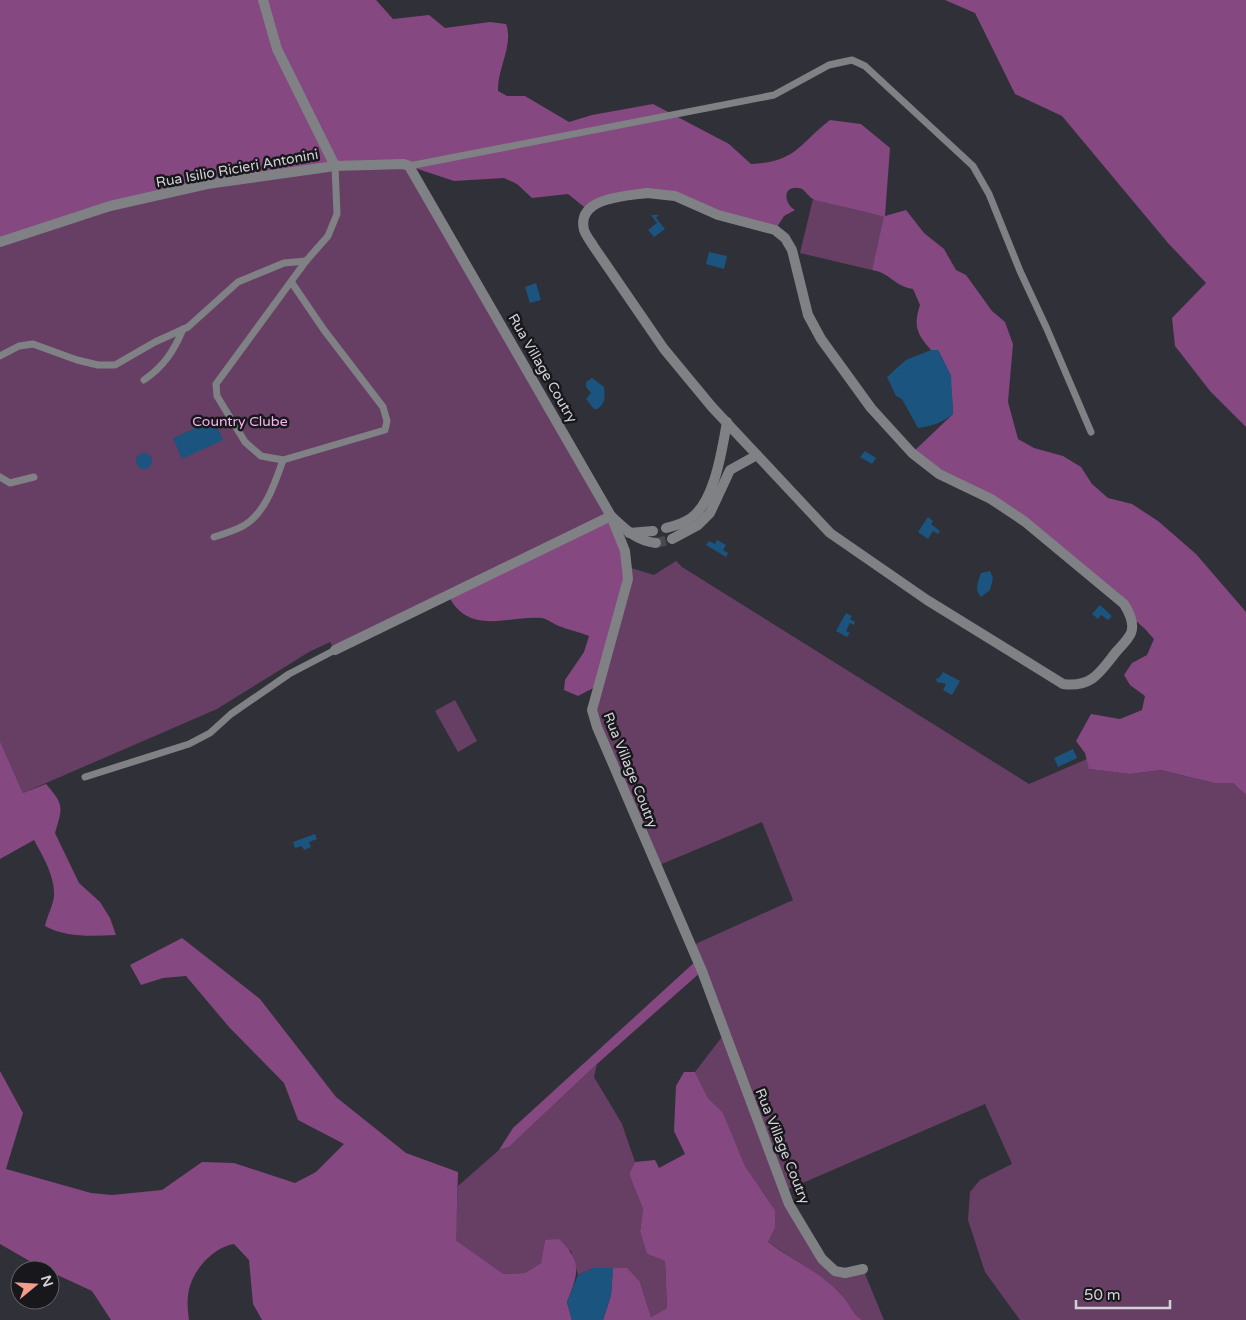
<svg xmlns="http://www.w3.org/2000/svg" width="1246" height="1320" font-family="'Varela Round',sans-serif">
<rect width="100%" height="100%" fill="#303038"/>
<!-- green -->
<g fill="#683f64">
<path d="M 404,164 L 611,516 L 335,650 L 330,642 L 309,652 L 217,709 L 23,793 L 0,741 L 0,242 L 110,206 L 207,184 Z"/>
<path d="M 813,199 L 885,217 L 872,270 L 800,253 Z"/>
<path d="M 676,561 L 682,567 L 1029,784 L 1087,759 L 1090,769 L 1130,774 L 1161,770 L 1214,783 L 1233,783 L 1246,795 L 1246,1320 L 1020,1320 L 985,1272 L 968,1220 L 970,1192 L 980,1180 L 1012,1164 L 985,1104 L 784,1191 L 835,1271 L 863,1269 L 884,1320 L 862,1320 L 852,1314 L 843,1297 L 806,1267 L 768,1242 L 775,1228 L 775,1210 L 745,1166 L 723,1114 L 708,1098 L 695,1072 L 725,1033 L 691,946 L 793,900 L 762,822 L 657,866 L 597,727 L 597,686 L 628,567 L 654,575 Z"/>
<path d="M 455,700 L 477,741 L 458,752 L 435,711 Z"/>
<path d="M 597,1064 L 594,1077 L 622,1124 L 635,1162 L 629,1174 L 643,1209 L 640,1232 L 647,1254 L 665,1261 L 667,1308 L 651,1317 L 640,1282 L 594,1268 L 578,1275 L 571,1251 L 545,1240 L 541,1263 L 525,1273 L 502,1274 L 455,1239 L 458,1186 L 499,1150 L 509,1147 Z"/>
</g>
<!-- forest -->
<g fill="#854880">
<path d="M 0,0 L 376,0 L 393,19 L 429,15 L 445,28 L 490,22 L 506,24 C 514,45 497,69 498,91 L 507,96 L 525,96 L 569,122 L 592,115 L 653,104 L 729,144 L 751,164 C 796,162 798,145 830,120 L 861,124 L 890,148 L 885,216 L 906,210 L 924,233 L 944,249 L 956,270 L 966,275 L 992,311 L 1005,322 L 1013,344 L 1008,402 L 1018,439 L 1034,448 L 1063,456 L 1081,467 L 1092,484 L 1108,498 L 1132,504 L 1158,521 L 1196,554 L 1246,612 L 1246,795 L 1233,783 L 1214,783 L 1161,770 L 1130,774 L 1089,769 L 1085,753 L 1076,741 L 1091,714 L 1120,719 L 1142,710 L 1145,696 L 1130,685 L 1124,675 L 1132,663 L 1147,655 L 1154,639 L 1145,629 L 1025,521 L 912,453 L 953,414 C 952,388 951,373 938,350 L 931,350 C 917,334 913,326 920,305 L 913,289 C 892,285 891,273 872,270 L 884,217 C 867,212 849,208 831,204 C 826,202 818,202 813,199 C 807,196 805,188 798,188 C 782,186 784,204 795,210 L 784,216 L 775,230 L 675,196 L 647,193 L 588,210 L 568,194 L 532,198 L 517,184 L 504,178 L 454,181 L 409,166 L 335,166 L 110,206 L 0,242 Z"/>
<path d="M 945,0 L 1246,0 L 1246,427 L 1210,391 L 1175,346 L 1172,318 L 1206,283 L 1168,243 L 1062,116 L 1015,94 L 975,13 Z"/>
<path d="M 611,516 L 628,567 L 597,686 L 578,696 L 564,690 L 565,680 L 584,652 L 589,636 C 579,632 569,630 559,626 C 553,624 548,619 542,618 C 507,615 469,637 448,595 Z"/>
<path d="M 0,741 L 23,793 L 46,784 C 64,805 63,806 55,833 L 79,883 L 100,902 L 110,918 L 116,935 C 92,936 67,938 45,926 C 47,916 53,906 54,896 C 55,876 43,857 34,840 L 0,859 Z"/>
<path d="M 182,938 L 260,999 L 336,1097 L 406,1153 L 458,1172 L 456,1240 L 503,1274 L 525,1273 L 541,1263 L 545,1240 L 559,1239 C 583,1262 578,1274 567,1302 L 572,1320 L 262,1320 L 253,1304 L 249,1260 L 234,1244 C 211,1248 190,1273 188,1296 C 187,1304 188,1312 189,1320 L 111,1320 L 92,1291 L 40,1267 L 0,1244 L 0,1071 L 23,1113 L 6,1169 L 91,1193 L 112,1195 L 162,1190 L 202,1162 L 234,1163 L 295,1183 L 316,1172 L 344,1144 L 298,1120 L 284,1083 L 229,1027 L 186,976 L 163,978 L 141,985 L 130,965 Z"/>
<path d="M 697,960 L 702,971 L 597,1064 L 509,1147 L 499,1150 L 513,1128 Z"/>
<path d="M 684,1072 L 695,1072 L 708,1098 L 723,1113 L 745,1166 L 775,1210 L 775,1228 L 768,1242 C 792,1260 824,1274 843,1297 C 852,1307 850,1312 862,1320 L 603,1320 L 611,1295 L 613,1268 L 627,1268 L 640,1282 L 651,1317 L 667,1308 L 665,1261 L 647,1254 L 640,1232 L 643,1209 L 629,1174 L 635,1162 L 655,1160 L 659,1168 L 685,1154 L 674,1131 L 676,1086 Z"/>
</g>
<!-- water -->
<g fill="#1b547e">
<path d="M 651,215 L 659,215 L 656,218 L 665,229 L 654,237 L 648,230 L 657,223 Z"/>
<path d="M 709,252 L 727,256 L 724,269 L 706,264 Z"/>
<path d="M 536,283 L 541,300 L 530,303 L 525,287 Z"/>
<path d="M 931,350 L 938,350 L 951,375 L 953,414 C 942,423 932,426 918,428 L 902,399 L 896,396 L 887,377 L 906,360 Z"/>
<path d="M 592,378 L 604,387 C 605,396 606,404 597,409 L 594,409 L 586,399 L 591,393 L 586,387 L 586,382 Z"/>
<path d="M 214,420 L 223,440 L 182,459 L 173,438 Z"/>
<path d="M 865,451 L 876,458 L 872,464 L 860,457 Z"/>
<circle cx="144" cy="461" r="8"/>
<path d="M 928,517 L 933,521 L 931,524 L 940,531 L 938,534 L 933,531 L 928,539 L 918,532 Z"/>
<path d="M 717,540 L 726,545 L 723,550 L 728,553 L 726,557 L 706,545 L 709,541 L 715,544 Z"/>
<path d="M 990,571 L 993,578 L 990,590 L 981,597 C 974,589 978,582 981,573 Z"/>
<path d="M 1100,605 L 1112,616 L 1108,620 L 1101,615 L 1098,619 L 1092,614 Z"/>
<path d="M 846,613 L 852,616 L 850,619 L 855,622 L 854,625 L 850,623 L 846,631 L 850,633 L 847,637 L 836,631 Z"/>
<path d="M 943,672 L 960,681 L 952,695 L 943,690 L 946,684 L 937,682 L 936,679 L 940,677 Z"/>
<path d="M 1073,749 L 1077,758 L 1058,767 L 1054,758 Z"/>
<path d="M 315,834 L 317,839 L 309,842 L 311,847 L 304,850 L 302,846 L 295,848 L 293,842 Z"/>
<path d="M 594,1268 L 613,1268 L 611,1295 L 603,1320 L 572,1320 L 567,1302 L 578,1275 Z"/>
</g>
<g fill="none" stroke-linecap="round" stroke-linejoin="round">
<!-- minor-tunnel -->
<path stroke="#484850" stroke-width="10" stroke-dasharray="10 5" stroke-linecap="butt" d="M 656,543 L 672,539"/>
<!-- service -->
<g stroke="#7f8185" stroke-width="7">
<path d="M 409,166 L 774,95 L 829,65 L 852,60 L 865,66 L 973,166 L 989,194 L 1020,271 L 1047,329 L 1091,432"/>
<path d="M 292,283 L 324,330 L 383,407 L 387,421 L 385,430 L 283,460 L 261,456 L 245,442 L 217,396 L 216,384 L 306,261 L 328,236 L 337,214 L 335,166"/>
<path d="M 0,356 L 19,346 L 33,344 L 77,360 L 98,365 L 115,365 L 155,342 L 188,327 L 238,282 L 284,263 L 306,261"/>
<path d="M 144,380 C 164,366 174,351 183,329"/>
<path d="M 0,477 L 10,483 L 34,477"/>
<path d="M 214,537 C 223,534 234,531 243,526 C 265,514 275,483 283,460"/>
<path d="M 85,777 L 189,744 L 210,733 L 231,714 L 289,674 L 335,650"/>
</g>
<!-- minor -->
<g stroke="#7f8185" stroke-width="10">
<path d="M 263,0 L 277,49 L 335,166"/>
<path d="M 647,193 L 675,196 L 718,215 L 775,230 L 785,238 L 792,250 L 808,315 L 821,339 L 871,408 L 912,453 L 939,474 L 991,499 L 1024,521 L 1124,604 C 1129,612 1135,623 1131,633 C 1128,640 1121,646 1116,652 C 1100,672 1092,688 1063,684 L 927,600 L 830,533 L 712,407 L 664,349 L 594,247 C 591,242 586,236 584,230 C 576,197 627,196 647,193 Z"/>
<path d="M 0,242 L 110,206 L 207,184 L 335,166 L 404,164 L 409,166 L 611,516 L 625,551 L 628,579 L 592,710 L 597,727 L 702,971 L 789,1204 L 822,1259 L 835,1271 L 845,1273 L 863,1269"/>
<path d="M 666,528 C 674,526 683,524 691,518 C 715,501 722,449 727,422"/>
<path d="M 629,533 L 653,531"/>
<path d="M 672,539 L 698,525 L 710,513 L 730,470 L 757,455"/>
<path d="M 335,650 L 611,516 C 625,529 636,541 656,543"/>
</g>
</g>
<g text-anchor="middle" stroke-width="5" stroke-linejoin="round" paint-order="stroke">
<!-- street labels -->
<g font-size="14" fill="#d1d1d6" stroke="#18181c">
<text transform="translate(237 168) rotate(-10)" y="5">Rua Isilio Ricieri Antonini</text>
<text transform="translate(543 368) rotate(60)" y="5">Rua Village Coutry</text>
<text transform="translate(631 770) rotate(68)" y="5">Rua Village Coutry</text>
<text transform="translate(783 1146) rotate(68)" y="5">Rua Village Coutry</text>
</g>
<!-- park labels -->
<g font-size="14" fill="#fab4f3" stroke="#18181c">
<text x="240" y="426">Country Clube</text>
</g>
</g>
<!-- north arrow -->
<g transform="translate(35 1285) rotate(72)"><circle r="24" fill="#18181c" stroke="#626266"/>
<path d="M0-4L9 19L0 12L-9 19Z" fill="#f49e89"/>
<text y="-8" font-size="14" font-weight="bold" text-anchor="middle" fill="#d1d1d6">N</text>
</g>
<!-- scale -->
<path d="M1076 1300v8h94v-8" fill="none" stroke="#d1d1d6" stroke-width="2.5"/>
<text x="1084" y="1300" font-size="15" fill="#d1d1d6" stroke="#18181c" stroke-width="4" paint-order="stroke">50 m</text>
</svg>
